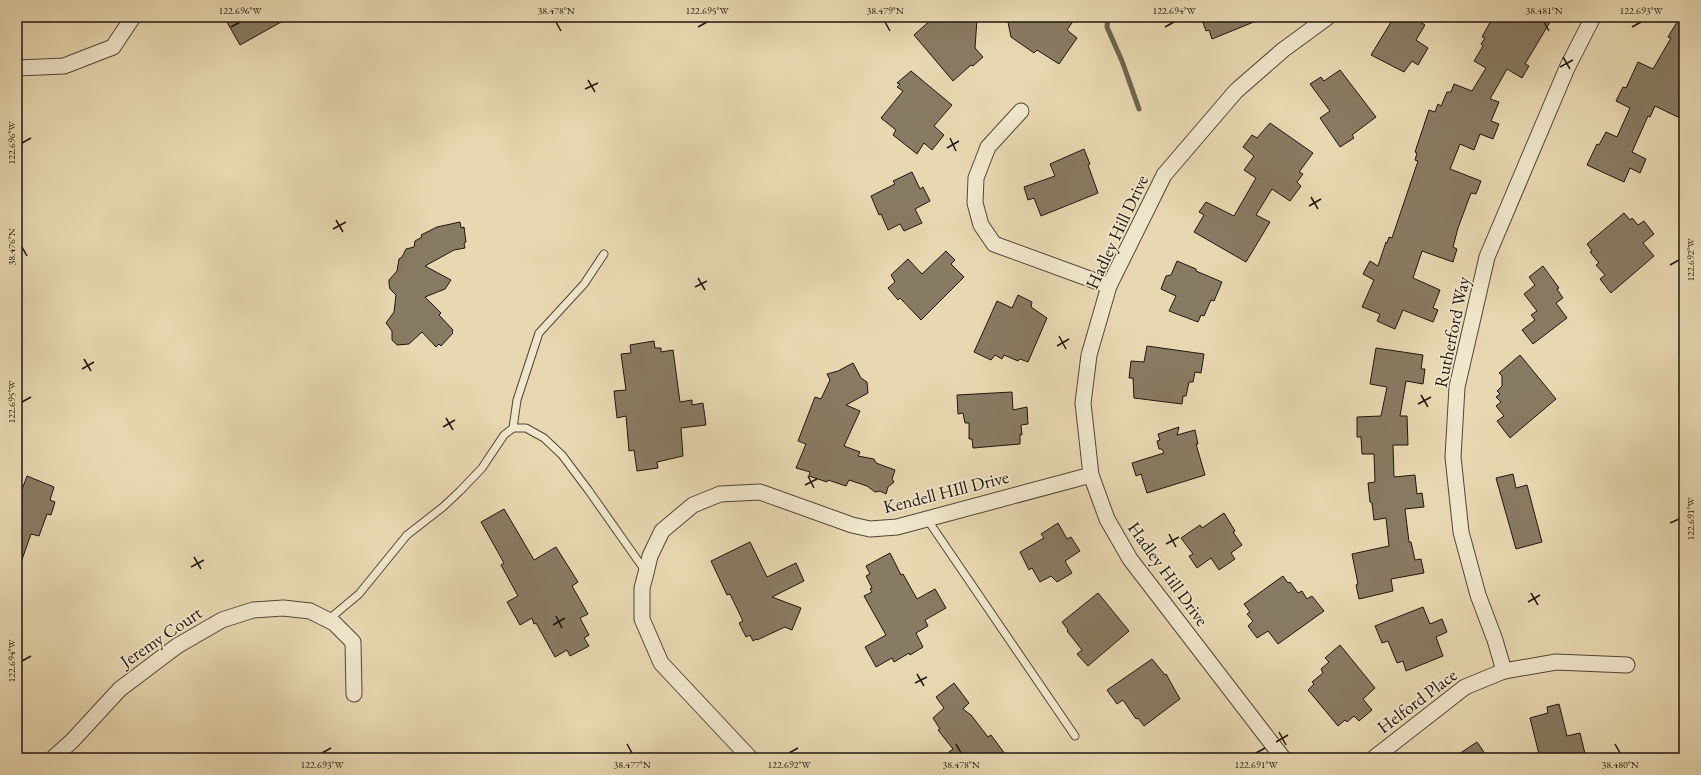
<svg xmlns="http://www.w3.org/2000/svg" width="1701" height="775" font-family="'EB Garamond',serif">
<rect width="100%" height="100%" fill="#e8d8b1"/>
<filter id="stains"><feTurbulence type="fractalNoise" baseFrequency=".005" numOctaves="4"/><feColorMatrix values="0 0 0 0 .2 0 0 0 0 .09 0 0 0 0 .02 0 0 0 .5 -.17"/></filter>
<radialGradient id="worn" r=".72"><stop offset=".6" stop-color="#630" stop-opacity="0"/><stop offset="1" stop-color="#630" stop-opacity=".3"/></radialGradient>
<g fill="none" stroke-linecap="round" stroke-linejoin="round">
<!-- stream -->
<path stroke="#6f634f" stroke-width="5" d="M 1108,17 L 1107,27 L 1122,61 L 1139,109"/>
</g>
<!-- building -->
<g fill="#887b63" stroke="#20160f">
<path d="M 224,17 L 290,17 L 240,45 Z"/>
<path d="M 934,17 L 967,17 L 977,19 L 975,48 L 983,57 L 973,66 L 971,65 L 953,81 L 914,35 Z"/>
<path d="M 1007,17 L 1076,17 L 1067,30 L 1077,38 L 1059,64 L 1037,50 L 1034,53 L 1011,37 Z"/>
<path d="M 1201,17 L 1266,17 L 1212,39 L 1209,30 L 1206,31 Z"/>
<path d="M 1394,17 L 1400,17 L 1408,22 L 1412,17 L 1425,25 L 1416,40 L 1428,48 L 1418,65 L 1412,61 L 1404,72 L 1371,55 Z"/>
<path d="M 1493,17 L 1553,17 L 1525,64 L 1529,66 L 1522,78 L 1507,69 L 1490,99 L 1499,102 L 1491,121 L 1499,124 L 1493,139 L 1480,134 L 1474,150 L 1460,144 L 1450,169 L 1481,181 L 1476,194 L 1471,193 L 1458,228 L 1453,247 L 1457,249 L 1453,262 L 1422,251 L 1413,278 L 1440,290 L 1433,308 L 1438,310 L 1433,322 L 1403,310 L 1395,329 L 1377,321 L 1380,314 L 1362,307 L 1374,280 L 1363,274 L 1370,261 L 1378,266 L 1386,242 L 1387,243 L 1389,237 L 1392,238 L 1418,161 L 1415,160 L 1417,153 L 1415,152 L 1429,110 L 1435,112 L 1438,104 L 1441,106 L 1447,92 L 1451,92 L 1454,84 L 1472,91 L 1486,68 L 1474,61 L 1483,46 L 1481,44 L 1485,38 L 1482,37 Z"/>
<path d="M 1680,17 L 1684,17 L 1684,120 L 1655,106 L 1650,117 L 1648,116 L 1632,152 L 1646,159 L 1640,173 L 1630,168 L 1624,182 L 1587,165 L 1597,144 L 1599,145 L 1606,132 L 1617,137 L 1630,108 L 1616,101 L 1623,87 L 1626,88 L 1638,62 L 1653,69 L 1671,38 L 1668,37 Z"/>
<path d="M 1340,70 L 1376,117 L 1352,135 L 1354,138 L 1340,147 L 1320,118 L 1330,111 L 1310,84 L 1321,77 L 1324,81 Z"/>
<path d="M 911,71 L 952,105 L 934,126 L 944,135 L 932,150 L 924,143 L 917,154 L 893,135 L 896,130 L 881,118 L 903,91 L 897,87 L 900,84 L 897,83 Z"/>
<path d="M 1270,123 L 1313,153 L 1299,172 L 1303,174 L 1297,182 L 1301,186 L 1290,201 L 1272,189 L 1256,215 L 1270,222 L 1246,262 L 1194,232 L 1204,215 L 1199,212 L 1206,202 L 1234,216 L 1256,178 L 1244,170 L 1254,156 L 1243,147 L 1252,135 L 1257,138 Z"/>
<path d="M 1084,149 L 1090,164 L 1088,165 L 1098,193 L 1041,216 L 1034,198 L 1028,200 L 1024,187 L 1055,176 L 1050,164 Z"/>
<path d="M 912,172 L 920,189 L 923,187 L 930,201 L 915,209 L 922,223 L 904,231 L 900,224 L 888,230 L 881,214 L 879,215 L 871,196 L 895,184 L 893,181 Z"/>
<path d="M 1624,213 L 1630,220 L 1632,218 L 1638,225 L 1644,221 L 1654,234 L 1643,243 L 1654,256 L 1611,293 L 1600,279 L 1605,275 L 1596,265 L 1599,263 L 1590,252 L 1592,251 L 1587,244 Z"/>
<path d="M 460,222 L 461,228 L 464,227 L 466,242 L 464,243 L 465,248 L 454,250 L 425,266 L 451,280 L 445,289 L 425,297 L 441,313 L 439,315 L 453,330 L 452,332 L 453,333 L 441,346 L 439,344 L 436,347 L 422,332 L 409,344 L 397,345 L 392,340 L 392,331 L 386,323 L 394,312 L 396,295 L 390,289 L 389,284 L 389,280 L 397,271 L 399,259 L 402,257 L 406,249 L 414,247 L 415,241 L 422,237 L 421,235 L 437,227 Z"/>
<path d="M 946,251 L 955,260 L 951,264 L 964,277 L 921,320 L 900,298 L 898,300 L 888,288 L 895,282 L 891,275 L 908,259 L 922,274 Z"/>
<path d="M 1177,261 L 1196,269 L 1196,271 L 1222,282 L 1214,301 L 1211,300 L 1204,316 L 1201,315 L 1198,322 L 1169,311 L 1176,296 L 1161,289 L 1166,276 L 1171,275 Z"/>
<path d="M 1543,266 L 1559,288 L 1557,289 L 1563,298 L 1556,303 L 1567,318 L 1533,344 L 1522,330 L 1535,320 L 1531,315 L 1537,311 L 1524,294 L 1535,285 L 1529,277 Z"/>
<path d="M 1018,295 L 1032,302 L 1031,307 L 1047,318 L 1028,362 L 1020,359 L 1018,361 L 1004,355 L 1002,359 L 995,355 L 991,360 L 974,352 L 997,301 L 1012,308 Z"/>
<path d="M 654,341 L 655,348 L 661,348 L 661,352 L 673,350 L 680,402 L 692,400 L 692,405 L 703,403 L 706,425 L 681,428 L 683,456 L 657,462 L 658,468 L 637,471 L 634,450 L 629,451 L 626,416 L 617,418 L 614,391 L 626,390 L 621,354 L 631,353 L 630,345 Z"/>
<path d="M 1147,346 L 1204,354 L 1201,373 L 1195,372 L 1193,382 L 1189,382 L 1186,396 L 1183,396 L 1182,404 L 1134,398 L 1133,378 L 1129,378 L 1131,361 L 1144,362 Z"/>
<path d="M 1376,348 L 1423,355 L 1421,369 L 1425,369 L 1423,384 L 1406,381 L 1400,416 L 1407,416 L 1408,445 L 1393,445 L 1394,477 L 1415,475 L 1417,494 L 1422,493 L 1424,507 L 1405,509 L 1409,542 L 1411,542 L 1415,560 L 1421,559 L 1424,573 L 1391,579 L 1393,591 L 1359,599 L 1356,585 L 1358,584 L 1352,554 L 1389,546 L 1386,518 L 1374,520 L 1372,503 L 1370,502 L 1368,483 L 1375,482 L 1374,454 L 1362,454 L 1361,437 L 1357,437 L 1357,417 L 1381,416 L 1387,387 L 1370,384 Z"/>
<path d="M 1520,355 L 1556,399 L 1510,438 L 1497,421 L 1504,416 L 1496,406 L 1501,402 L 1496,397 L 1500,394 L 1497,391 L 1502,386 L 1502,376 L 1499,373 Z"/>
<path d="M 853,363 L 861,378 L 867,382 L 868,393 L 846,405 L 860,411 L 844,446 L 860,452 L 858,456 L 874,459 L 876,463 L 895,470 L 892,479 L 894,482 L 888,487 L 886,494 L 880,491 L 875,492 L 867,486 L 849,480 L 846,486 L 828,480 L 827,482 L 809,476 L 810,472 L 796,468 L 806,444 L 798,441 L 815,397 L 821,399 L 830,380 L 827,374 L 838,371 Z"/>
<path d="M 1012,392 L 1013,410 L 1027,407 L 1028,424 L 1021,425 L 1022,435 L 1020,434 L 1020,444 L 973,448 L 972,439 L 969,439 L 969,423 L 965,423 L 963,413 L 958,414 L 957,395 Z"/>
<path d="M 1179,427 L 1177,435 L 1195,430 L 1198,444 L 1196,444 L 1205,475 L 1147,493 L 1141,474 L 1136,476 L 1132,463 L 1164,453 L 1162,449 L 1159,449 L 1157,441 L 1160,440 L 1158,434 Z"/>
<path d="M 1513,474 L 1516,488 L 1527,485 L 1542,542 L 1516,549 L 1496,478 Z"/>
<path d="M 27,476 L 54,487 L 50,500 L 55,502 L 51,515 L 47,514 L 39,536 L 31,534 L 19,568 L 17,568 L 17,503 Z"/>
<path d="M 504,509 L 534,560 L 556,547 L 578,582 L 572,586 L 588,614 L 580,618 L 589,635 L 584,638 L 589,646 L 570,656 L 567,650 L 555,657 L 536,623 L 534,624 L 532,618 L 520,625 L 507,602 L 518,596 L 501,565 L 504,563 L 481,522 Z"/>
<path d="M 1224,513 L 1235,531 L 1233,532 L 1242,545 L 1231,553 L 1235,559 L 1219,570 L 1211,558 L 1197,568 L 1189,556 L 1193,554 L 1181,538 L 1200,525 L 1202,528 Z"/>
<path d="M 1058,523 L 1067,539 L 1071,537 L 1080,551 L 1065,561 L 1072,573 L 1057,582 L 1051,576 L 1040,582 L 1032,568 L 1029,570 L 1020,552 L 1044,538 L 1041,534 Z"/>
<path d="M 750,542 L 767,577 L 796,563 L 804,581 L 772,597 L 801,608 L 792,630 L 785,627 L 757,640 L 756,639 L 753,641 L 750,635 L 746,637 L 739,623 L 743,621 L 730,594 L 727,595 L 711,561 Z"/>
<path d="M 890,553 L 901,575 L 903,574 L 917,599 L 935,589 L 946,608 L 925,620 L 928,626 L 916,633 L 923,647 L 910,655 L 909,653 L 894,662 L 892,658 L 876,667 L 865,647 L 886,635 L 864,596 L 872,592 L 870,589 L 872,588 L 866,576 L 870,574 L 866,566 Z"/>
<path d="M 1283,576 L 1288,583 L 1290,582 L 1298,593 L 1302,591 L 1307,599 L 1312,596 L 1324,611 L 1278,644 L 1268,631 L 1257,638 L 1248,626 L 1253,621 L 1247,614 L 1250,612 L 1244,604 Z"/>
<path d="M 1098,593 L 1129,631 L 1088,666 L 1077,654 L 1082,650 L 1067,631 L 1068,630 L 1062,622 Z"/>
<path d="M 1423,607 L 1430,624 L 1442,619 L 1447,632 L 1436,637 L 1443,656 L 1406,671 L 1403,661 L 1397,663 L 1388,641 L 1382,643 L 1375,626 Z"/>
<path d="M 1340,645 L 1375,688 L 1363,699 L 1372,710 L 1359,721 L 1354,716 L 1347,722 L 1345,720 L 1338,726 L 1308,690 L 1314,684 L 1312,682 L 1323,673 L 1321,669 L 1329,662 L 1325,658 Z"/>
<path d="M 1152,659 L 1165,675 L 1166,674 L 1180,699 L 1144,726 L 1138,718 L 1136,719 L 1123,700 L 1117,704 L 1107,690 Z"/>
<path d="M 954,683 L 969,703 L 963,709 L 971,715 L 988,737 L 991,735 L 1008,758 L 941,758 L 953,749 L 938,730 L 940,729 L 933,718 L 944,708 L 936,697 Z"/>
<path d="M 1559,704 L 1567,736 L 1580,733 L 1586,758 L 1540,758 L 1530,718 L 1548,713 L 1547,707 Z"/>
<path d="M 1477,742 L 1488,758 L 1453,758 Z"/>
</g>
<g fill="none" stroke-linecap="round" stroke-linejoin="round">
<!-- lane casing -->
<g stroke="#524638" stroke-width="9">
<g id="lane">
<path d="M 513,428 L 517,400 L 539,333 L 584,284 L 604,254"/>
<path d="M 927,519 L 1075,736"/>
<path d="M 328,620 L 359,594 L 407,535 L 443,507 L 460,491 L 482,468 L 504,435 L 513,428 L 526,428 L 544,438 L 562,455 L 589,491 L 646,572"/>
</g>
</g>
<!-- street casing -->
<g stroke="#524638" stroke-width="17">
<g id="street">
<path d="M 17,68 L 64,66 L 113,47 L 133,17"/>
<path d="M 1021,111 L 988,147 L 976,178 L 975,203 L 981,225 L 994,244 L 1109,286"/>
<path d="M 1504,671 L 1495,640 L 1478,595 L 1461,532 L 1453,457 L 1457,387 L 1487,257 L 1567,68 L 1593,17"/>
<path d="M 53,758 L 72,741 L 120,689 L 177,646 L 222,620 L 253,610 L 283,608 L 310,611 L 334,623 L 353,642 L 354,694"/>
<path d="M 750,758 L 661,663 L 642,619 L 642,588 L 646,573 L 650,556 L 662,531 L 693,505 L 720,494 L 760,492 L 852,525 L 870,529 L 897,527 L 1091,475"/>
<path d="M 1283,758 L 1130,559 L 1107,519 L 1091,475 L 1083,403 L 1089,355 L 1109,286 L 1164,175 L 1236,91 L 1283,50 L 1328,17"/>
<path d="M 1374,758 L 1465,687 L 1504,671 L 1556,662 L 1627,665"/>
</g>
</g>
<!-- lane -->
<use href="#lane" stroke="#f0e6cc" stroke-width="7"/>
<!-- street -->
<use href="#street" stroke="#f0e6cc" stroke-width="15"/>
</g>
<!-- ticks -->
<path fill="none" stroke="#20160f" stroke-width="1.5" d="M 556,22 L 561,31M 885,22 L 890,31M 1544,22 L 1549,31M 231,27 L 240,22M 698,27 L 707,22M 1165,27 L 1174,22M 1632,27 L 1641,22M 1563,57 L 1570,69M 1560,67 L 1573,60M 588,80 L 595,92M 585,89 L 598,83M 950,138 L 956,151M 22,143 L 31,138M 947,148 L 959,141M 1311,197 L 1318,209M 1309,206 L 1321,199M 336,220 L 343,232M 333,229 L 346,222M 22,247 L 27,256M 1670,265 L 1679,260M 698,278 L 705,290M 695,287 L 707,281M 1059,336 L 1066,349M 1057,346 L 1069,339M 84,359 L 91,371M 82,369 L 94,362M 1421,395 L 1428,407M 22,402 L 31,397M 1418,404 L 1431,397M 446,418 L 453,430M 443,427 L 455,420M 808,476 L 814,488M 805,485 L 817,479M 1670,523 L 1679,519M 1169,534 L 1176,547M 1166,544 L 1179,537M 194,557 L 201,569M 191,567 L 204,560M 1531,593 L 1538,605M 1528,602 L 1540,595M 556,616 L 562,628M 553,625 L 565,618M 22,661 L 31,656M 917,674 L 924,686M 915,683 L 927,677M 1279,732 L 1286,745M 1276,742 L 1288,735M 627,744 L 632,753M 956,744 L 961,753M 1615,744 L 1620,753M 322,753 L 331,748M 789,753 L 798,748M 1256,753 L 1265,748"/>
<g text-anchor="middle" stroke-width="3.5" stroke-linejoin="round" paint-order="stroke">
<!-- street labels -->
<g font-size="18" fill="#20160f" stroke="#f0e6cc">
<text transform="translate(1117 232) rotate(-65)" y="6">Hadley Hill Drive</text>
<text transform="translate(1452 332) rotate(-78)" y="6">Rutherford Way</text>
<text transform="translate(946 492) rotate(-14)" y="6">Kendell HIll Drive</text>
<text transform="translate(1168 574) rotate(54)" y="6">Hadley Hill Drive</text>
<text transform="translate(161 637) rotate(-34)" y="6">Jeremy Court</text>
<text transform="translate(1417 701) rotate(-37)" y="6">Helford Place</text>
</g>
</g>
<!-- margin -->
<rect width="1701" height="775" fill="none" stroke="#e8d8b1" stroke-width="44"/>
<rect x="22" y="22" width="1657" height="731" fill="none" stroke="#20160f" stroke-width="1.5"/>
<g font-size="10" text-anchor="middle" fill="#20160f">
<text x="240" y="14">122.696°W</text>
<text x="556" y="14">38.478°N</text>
<text x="707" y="14">122.695°W</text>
<text x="885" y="14">38.479°N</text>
<text x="1174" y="14">122.694°W</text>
<text x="1544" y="14">38.481°N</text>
<text x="1641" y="14">122.693°W</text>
<text transform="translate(11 143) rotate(-90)" y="4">122.696°W</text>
<text transform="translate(11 247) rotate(-90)" y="4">38.476°N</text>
<text transform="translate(1690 260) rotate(-90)" y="4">122.692°W</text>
<text transform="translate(11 402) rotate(-90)" y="4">122.695°W</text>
<text transform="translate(1690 519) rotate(-90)" y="4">122.691°W</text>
<text transform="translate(11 661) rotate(-90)" y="4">122.694°W</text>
<text x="322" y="768">122.693°W</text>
<text x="632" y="768">38.477°N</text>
<text x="789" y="768">122.692°W</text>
<text x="961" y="768">38.478°N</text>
<text x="1256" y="768">122.691°W</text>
<text x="1620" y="768">38.480°N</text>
</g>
<rect width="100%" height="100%" filter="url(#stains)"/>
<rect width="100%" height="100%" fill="url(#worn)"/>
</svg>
